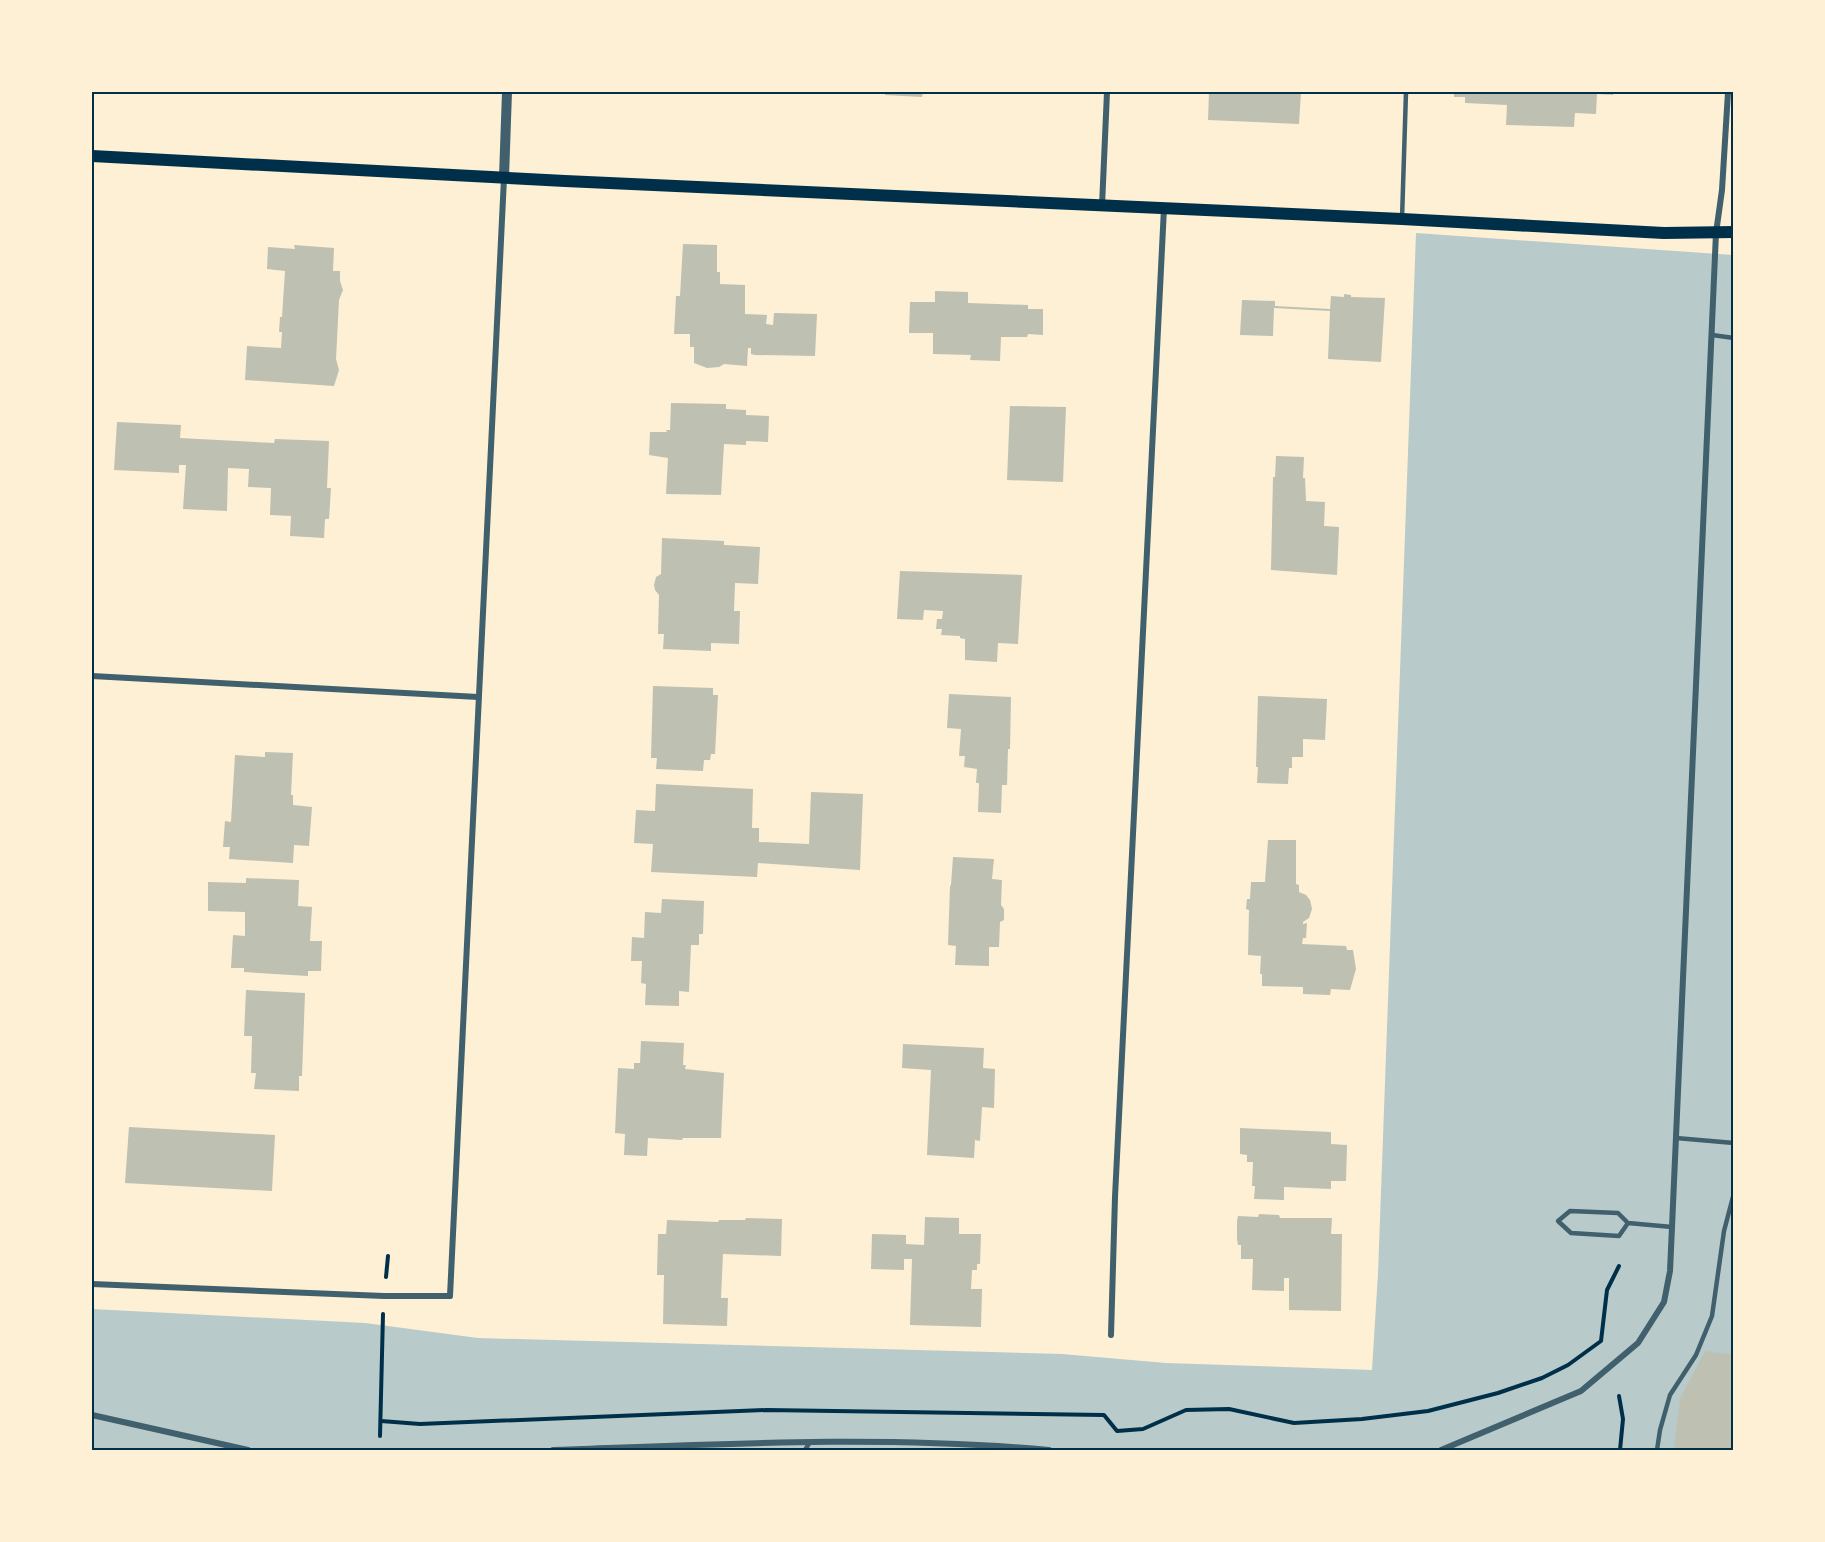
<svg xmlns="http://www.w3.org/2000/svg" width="1825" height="1542" font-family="Commissioner,sans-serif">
<rect width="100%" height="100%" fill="#fdf0d5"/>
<!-- green -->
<path fill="#b9caca" d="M 1416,233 L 1733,255 L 1733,1450 L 92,1450 L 92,1309 L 365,1323 L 478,1338 L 1062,1354 L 1166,1363 L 1372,1370 L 1378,1274 Z"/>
<!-- building -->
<g fill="#bec0b2">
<path d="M 885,92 L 923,92 L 922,97 L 885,95 Z"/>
<path d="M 1209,92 L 1301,92 L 1299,124 L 1208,120 Z"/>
<path d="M 1454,92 L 1613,92 L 1613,95 L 1597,94 L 1596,114 L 1575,113 L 1574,127 L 1506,125 L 1507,105 L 1465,103 L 1465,97 L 1454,97 Z"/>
<path d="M 683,244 L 717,245 L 717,272 L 720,272 L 720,284 L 745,285 L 745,314 L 767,315 L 766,324 L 773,325 L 774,313 L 817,314 L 815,356 L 755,355 L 751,354 L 751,348 L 748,348 L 747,366 L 724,364 L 719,367 L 707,368 L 694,363 L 694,347 L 690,347 L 690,334 L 674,334 L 676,296 L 680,296 Z"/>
<path d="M 294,245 L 334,248 L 333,271 L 340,271 L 340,281 L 343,290 L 339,300 L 336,359 L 339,370 L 334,386 L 245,380 L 247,346 L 281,348 L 282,332 L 279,332 L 280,317 L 282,317 L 285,271 L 267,269 L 268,247 L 295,249 Z"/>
<path d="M 935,291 L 968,292 L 968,303 L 1028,305 L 1028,309 L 1043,309 L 1043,335 L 1028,334 L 1027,337 L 1001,337 L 1000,361 L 970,360 L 971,355 L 933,354 L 933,333 L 909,333 L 910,302 L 935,302 Z"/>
<path d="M 1344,294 L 1351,295 L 1351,297 L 1385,298 L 1381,362 L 1328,359 L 1330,311 L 1274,308 L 1273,336 L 1240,335 L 1242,300 L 1275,301 L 1275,306 L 1330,309 L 1331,296 L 1344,297 Z"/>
<path d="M 671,403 L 726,404 L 726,409 L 746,410 L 746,415 L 769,416 L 768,442 L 746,441 L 746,445 L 724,444 L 721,495 L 666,494 L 668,458 L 649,455 L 650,432 L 667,432 L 666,430 L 670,430 Z"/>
<path d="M 1010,406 L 1066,407 L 1063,482 L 1007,480 Z"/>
<path d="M 117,422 L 181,425 L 180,438 L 274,443 L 275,439 L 329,441 L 327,488 L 331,488 L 329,519 L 325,519 L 324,538 L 290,536 L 291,516 L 270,515 L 271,488 L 248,487 L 249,469 L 228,468 L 227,511 L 183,509 L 186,465 L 179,465 L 179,473 L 114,470 Z"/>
<path d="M 1276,456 L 1304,457 L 1303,478 L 1305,478 L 1306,501 L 1325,502 L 1324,526 L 1339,527 L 1337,575 L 1271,570 L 1273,477 L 1275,477 Z"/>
<path d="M 662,538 L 724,541 L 724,545 L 760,547 L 758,584 L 735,583 L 734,611 L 740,611 L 739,644 L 711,643 L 711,651 L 663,649 L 664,634 L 658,634 L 659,595 L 655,590 L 654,585 L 656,577 L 661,574 Z"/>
<path d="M 900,571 L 1022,575 L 1018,644 L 998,643 L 997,662 L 965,660 L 965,639 L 960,638 L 960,636 L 941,635 L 942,629 L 936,629 L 937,619 L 942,619 L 943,611 L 924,610 L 923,620 L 897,619 Z"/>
<path d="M 653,686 L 713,688 L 713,695 L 718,695 L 715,754 L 711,754 L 710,760 L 704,760 L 703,771 L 656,769 L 657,758 L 651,758 Z"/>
<path d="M 949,694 L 1011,697 L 1010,749 L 1008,749 L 1007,785 L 1002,785 L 1001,813 L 978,812 L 979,783 L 976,783 L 977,769 L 964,767 L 965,756 L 959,756 L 961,729 L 947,728 Z"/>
<path d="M 1258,696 L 1327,699 L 1325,740 L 1303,739 L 1303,757 L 1292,757 L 1292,768 L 1289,768 L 1288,784 L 1257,783 L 1258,767 L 1256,767 Z"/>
<path d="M 265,752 L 293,753 L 291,795 L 293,795 L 293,805 L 312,807 L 309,846 L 294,845 L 293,863 L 229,859 L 230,847 L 223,847 L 225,821 L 231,822 L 235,755 L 265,757 Z"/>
<path d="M 656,784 L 753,789 L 752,828 L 759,828 L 759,842 L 809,844 L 811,792 L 863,794 L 860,870 L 758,863 L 757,877 L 651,872 L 653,844 L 634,843 L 636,810 L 655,811 Z"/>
<path d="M 1268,840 L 1296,840 L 1296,884 L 1299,885 L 1299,892 L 1306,895 L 1310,900 L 1312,909 L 1309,918 L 1303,922 L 1303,924 L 1307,923 L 1306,938 L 1303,938 L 1302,944 L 1346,946 L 1347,950 L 1353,950 L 1356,969 L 1350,990 L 1331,989 L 1330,995 L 1303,994 L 1303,987 L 1262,986 L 1262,974 L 1260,974 L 1261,956 L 1248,955 L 1249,910 L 1246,909 L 1247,899 L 1250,899 L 1251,882 L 1265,882 Z"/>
<path d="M 953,857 L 994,859 L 992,879 L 1002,880 L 1001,905 L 1004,909 L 1004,920 L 1000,922 L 999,947 L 989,947 L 989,966 L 955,965 L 956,946 L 948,945 L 950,886 L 951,885 Z"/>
<path d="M 246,878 L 299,880 L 298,906 L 312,907 L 310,941 L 322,941 L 321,971 L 308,971 L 308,976 L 244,972 L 244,968 L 231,968 L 233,935 L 245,936 L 245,912 L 208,911 L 208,882 L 246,883 Z"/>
<path d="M 662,899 L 704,901 L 703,934 L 699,934 L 699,945 L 691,945 L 689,992 L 679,991 L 679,1006 L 645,1005 L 646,984 L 641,983 L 642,961 L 631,961 L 632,937 L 644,938 L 645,912 L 661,913 Z"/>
<path d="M 246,990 L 305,993 L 302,1076 L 299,1076 L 299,1091 L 254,1089 L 256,1073 L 251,1073 L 252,1036 L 244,1036 Z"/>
<path d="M 641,1041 L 684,1043 L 683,1065 L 686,1065 L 685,1069 L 724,1073 L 721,1138 L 683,1138 L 682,1140 L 648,1138 L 647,1156 L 624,1155 L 625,1134 L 615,1133 L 618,1068 L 634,1069 L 634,1063 L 640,1063 Z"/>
<path d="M 903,1044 L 984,1048 L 983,1068 L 995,1069 L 994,1108 L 982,1107 L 980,1141 L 975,1140 L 974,1158 L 927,1155 L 931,1070 L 902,1068 Z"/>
<path d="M 129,1127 L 275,1135 L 272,1191 L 125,1183 Z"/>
<path d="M 1240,1128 L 1331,1132 L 1331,1144 L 1347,1145 L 1346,1181 L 1331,1181 L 1331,1189 L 1284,1187 L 1284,1200 L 1254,1199 L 1255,1186 L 1252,1186 L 1253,1162 L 1247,1162 L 1247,1155 L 1240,1154 Z"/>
<path d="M 1259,1214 L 1279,1215 L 1280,1218 L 1332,1218 L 1331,1234 L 1342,1234 L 1341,1311 L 1289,1310 L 1289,1278 L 1284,1278 L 1284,1291 L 1252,1290 L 1253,1259 L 1241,1259 L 1241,1245 L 1238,1245 L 1237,1239 L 1237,1221 L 1238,1216 L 1258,1217 Z"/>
<path d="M 925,1217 L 959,1218 L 959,1234 L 981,1234 L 980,1264 L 977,1264 L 977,1270 L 972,1270 L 971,1289 L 982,1289 L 981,1327 L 910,1325 L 912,1259 L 904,1259 L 904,1270 L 871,1269 L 872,1234 L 906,1235 L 906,1244 L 924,1245 Z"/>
<path d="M 746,1218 L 782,1219 L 781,1256 L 723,1254 L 721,1298 L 728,1298 L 727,1326 L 663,1324 L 664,1275 L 657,1275 L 658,1234 L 666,1234 L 667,1220 L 718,1222 L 719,1220 L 745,1220 Z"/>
<path d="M 1705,1351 L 1734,1355 L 1734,1450 L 1674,1450 L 1680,1399 Z"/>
</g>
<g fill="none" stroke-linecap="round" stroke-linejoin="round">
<!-- path -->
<g stroke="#003049" stroke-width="4">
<path d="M 386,1277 L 388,1256"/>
<path d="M 1619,1396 L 1623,1419 L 1620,1450"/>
<path d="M 381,1421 L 420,1424 L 767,1410 L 1104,1415 L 1117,1431 L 1143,1429 L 1186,1410 L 1229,1409 L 1294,1423 L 1362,1419 L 1428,1411 L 1498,1393 L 1542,1378 L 1568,1365 L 1601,1341 L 1607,1290 L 1619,1266"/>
<path d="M 380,1436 L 383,1314"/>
</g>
<!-- service -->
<g stroke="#3f606c" stroke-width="4.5">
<path d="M 1402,219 L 1406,92"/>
<path d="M 1712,335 L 1734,338"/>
<path d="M 1676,1138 L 1734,1143"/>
<path d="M 1628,1223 L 1619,1236 L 1571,1233 L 1558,1221 L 1570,1211 L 1618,1213 L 1628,1223 L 1672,1227"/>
<path d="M 805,1450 L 810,1442"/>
<path d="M 1657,1450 L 1660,1430 L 1670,1395 L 1696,1355 L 1712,1316 L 1724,1231 L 1734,1193"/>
</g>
<!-- minor -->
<g stroke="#3f606c" stroke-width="6">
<path d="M 1102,206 L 1107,92"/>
<path d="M 92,676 L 478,697"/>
<path d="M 92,1284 L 384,1296 L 450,1296 L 504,178"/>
<path d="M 1111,1335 L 1115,1197 L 1164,208"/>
<path d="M 92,1415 L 248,1450"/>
<path d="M 553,1450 C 718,1444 884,1435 1049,1450"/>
<path d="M 1441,1450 L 1581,1391 L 1638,1343 L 1664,1302 L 1670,1271 L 1672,1227 L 1716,233 L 1722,190 L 1728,92"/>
</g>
<!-- tertiary -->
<path stroke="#3f606c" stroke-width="10" d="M 504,177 L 507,92"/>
<!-- secondary -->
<path stroke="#003049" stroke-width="12" d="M 92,156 L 565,181 L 1402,219 L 1664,233 L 1734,232"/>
</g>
<!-- border -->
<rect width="1825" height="1542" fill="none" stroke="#fdf0d5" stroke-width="186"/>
<rect x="93" y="93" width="1639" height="1356" fill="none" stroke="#003049" stroke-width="2"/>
</svg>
